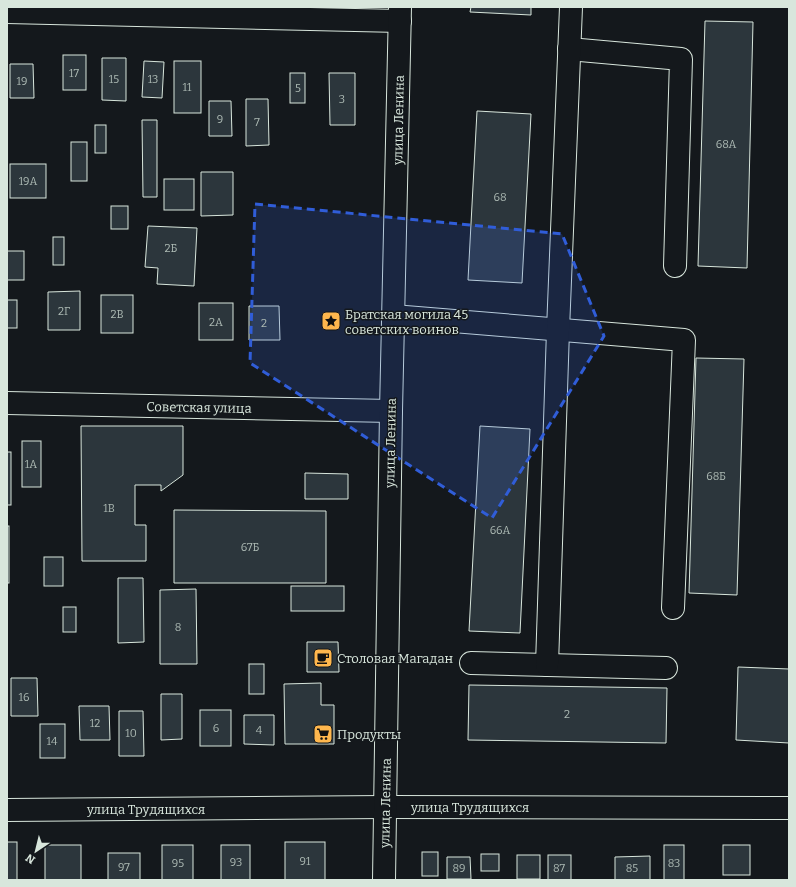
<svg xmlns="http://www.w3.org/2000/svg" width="796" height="887" font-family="Bitter,serif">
<rect width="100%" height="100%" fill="#14181c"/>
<!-- building -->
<g fill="#2c363c" stroke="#d8e6dc">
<path d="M 471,7 L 531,7 L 531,15 L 470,12 Z"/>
<path d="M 705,21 L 753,22 L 747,268 L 698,266 Z"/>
<rect x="63" y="55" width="23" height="35"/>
<path d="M 102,58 L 126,58 L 126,101 L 102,100 Z"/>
<path d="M 144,61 L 164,62 L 162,98 L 142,97 Z"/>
<rect x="174" y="61" width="27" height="52"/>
<path d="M 10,64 L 33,64 L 34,98 L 10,98 Z"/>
<rect x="290" y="73" width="15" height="30"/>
<path d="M 329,73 L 355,73 L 355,125 L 330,125 Z"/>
<path d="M 246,99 L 268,99 L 269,145 L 246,146 Z"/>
<path d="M 209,101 L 231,101 L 232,136 L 209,136 Z"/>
<path d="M 477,111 L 531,114 L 522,283 L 468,280 Z"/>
<path d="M 142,120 L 157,120 L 157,197 L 143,197 Z"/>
<rect x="95" y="125" width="11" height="28"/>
<rect x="71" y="142" width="16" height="39"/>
<rect x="10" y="164" width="36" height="34"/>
<path d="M 201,172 L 233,172 L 233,215 L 201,216 Z"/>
<rect x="164" y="179" width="30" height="31"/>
<rect x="111" y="206" width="17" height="23"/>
<path d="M 148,226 L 197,228 L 194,286 L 157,284 L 158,268 L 145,267 Z"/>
<rect x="53" y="237" width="11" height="28"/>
<rect x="7" y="251" width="17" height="29"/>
<path d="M 80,291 L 80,330 L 48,330 L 48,292 Z"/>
<rect x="101" y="295" width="32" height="38"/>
<rect x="7" y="300" width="10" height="28"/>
<rect x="199" y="303" width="34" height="37"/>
<path d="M 249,306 L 279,306 L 280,340 L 249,340 Z"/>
<path d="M 696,358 L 744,359 L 737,595 L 689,593 Z"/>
<path d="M 81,426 L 183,426 L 183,475 L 161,491 L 161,485 L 135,485 L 135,525 L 146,525 L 146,561 L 82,561 Z"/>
<path d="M 480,426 L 530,429 L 520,633 L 469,631 Z"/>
<rect x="22" y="441" width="19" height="46"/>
<rect x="7" y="452" width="4" height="53"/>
<path d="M 305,473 L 348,474 L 348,499 L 305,499 Z"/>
<path d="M 174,510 L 326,511 L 326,583 L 174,583 Z"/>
<rect x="7" y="526" width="2" height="57"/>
<rect x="44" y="557" width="19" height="29"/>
<path d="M 118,578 L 143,578 L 144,642 L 118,643 Z"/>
<rect x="291" y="586" width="53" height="25"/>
<path d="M 196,589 L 197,664 L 160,664 L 160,590 Z"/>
<rect x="63" y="607" width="13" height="25"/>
<path d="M 307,642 L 338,642 L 339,672 L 307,672 Z"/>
<rect x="249" y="664" width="15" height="30"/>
<path d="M 738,667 L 789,669 L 789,743 L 736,740 Z"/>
<path d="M 11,678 L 37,678 L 38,716 L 11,716 Z"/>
<path d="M 321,683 L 321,705 L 334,705 L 334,744 L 285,744 L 284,684 Z"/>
<path d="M 469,685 L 667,688 L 666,743 L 468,740 Z"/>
<path d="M 161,694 L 182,694 L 182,739 L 161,740 Z"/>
<path d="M 79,706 L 109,706 L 110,740 L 80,740 Z"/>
<rect x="200" y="710" width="31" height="36"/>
<path d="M 119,711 L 143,711 L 144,756 L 119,756 Z"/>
<path d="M 244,715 L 274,715 L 274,745 L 244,744 Z"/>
<rect x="40" y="724" width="25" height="34"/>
<rect x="7" y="842" width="10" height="38"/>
<rect x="285" y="842" width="40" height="38"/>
<rect x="45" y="845" width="36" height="35"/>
<rect x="162" y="845" width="31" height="35"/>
<rect x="221" y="845" width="29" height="35"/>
<rect x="664" y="845" width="20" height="35"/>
<rect x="723" y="845" width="27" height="30"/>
<rect x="422" y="852" width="16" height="24"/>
<rect x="108" y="853" width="32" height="27"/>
<rect x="481" y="854" width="18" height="17"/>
<rect x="517" y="855" width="23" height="24"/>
<rect x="548" y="855" width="23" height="25"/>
<path d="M 650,856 L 650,880 L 615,880 L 615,857 Z"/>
<path d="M 447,857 L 470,857 L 471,879 L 447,879 Z"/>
</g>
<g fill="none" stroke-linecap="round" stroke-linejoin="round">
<!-- minor casing -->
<g stroke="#d8e6dc" stroke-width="24">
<g id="minor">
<path d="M 7,12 L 400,21"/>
<path d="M 569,49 L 681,59 L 675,266"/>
<path d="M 393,316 L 684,340 L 673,608"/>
<path d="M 7,403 L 391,411"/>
<path d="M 471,663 L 666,668"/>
<path d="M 547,665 L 558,330 L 571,7"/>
<path d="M 7,810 L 385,807 L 789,808"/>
<path d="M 384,880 L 391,411 L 400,7"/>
</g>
</g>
<!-- minor -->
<use href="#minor" stroke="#14181c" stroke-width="22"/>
</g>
<!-- marked area -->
<path fill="#305dd8" fill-opacity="0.2" stroke="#305dd8" stroke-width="3" stroke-dasharray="8 5" stroke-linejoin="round" d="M 255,204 L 562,234 L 604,336 L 492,518 L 250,363 Z"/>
<!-- icons -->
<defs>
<g id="sight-square" transform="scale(1)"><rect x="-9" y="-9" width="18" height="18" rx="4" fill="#ffb74d" stroke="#14181c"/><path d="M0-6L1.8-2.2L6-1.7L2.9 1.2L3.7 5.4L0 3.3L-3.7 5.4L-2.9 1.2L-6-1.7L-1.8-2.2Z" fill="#111"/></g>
<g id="cafe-square" transform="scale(1)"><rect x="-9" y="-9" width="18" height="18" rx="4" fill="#ffb74d" stroke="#14181c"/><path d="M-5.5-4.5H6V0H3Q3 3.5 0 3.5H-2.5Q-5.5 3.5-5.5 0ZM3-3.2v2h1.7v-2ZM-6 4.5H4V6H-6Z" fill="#111"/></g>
<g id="supermarket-square" transform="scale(1)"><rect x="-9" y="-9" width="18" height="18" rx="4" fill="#ffb74d" stroke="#14181c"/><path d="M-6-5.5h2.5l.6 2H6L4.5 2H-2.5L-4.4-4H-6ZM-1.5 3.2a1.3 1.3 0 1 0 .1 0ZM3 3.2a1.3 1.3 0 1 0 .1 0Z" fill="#111"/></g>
</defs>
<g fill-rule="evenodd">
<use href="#sight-square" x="331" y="321"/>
<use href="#cafe-square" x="323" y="658"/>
<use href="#supermarket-square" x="323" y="734"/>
</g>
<g text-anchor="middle" stroke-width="3" stroke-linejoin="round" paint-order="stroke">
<!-- number labels -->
<g font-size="11" fill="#adbab4">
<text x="74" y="77">17</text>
<text x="114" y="83">15</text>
<text x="153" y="83">13</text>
<text x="22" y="85">19</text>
<text x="187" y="91">11</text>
<text x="298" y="92">5</text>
<text x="342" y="103">3</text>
<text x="220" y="123">9</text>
<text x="257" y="126">7</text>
<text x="726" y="148">68А</text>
<text x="28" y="185">19А</text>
<text x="500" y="201">68</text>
<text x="171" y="252">2Б</text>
<text x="64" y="315">2Г</text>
<text x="117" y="318">2В</text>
<text x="216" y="326">2А</text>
<text x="264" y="327">2</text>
<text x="31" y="468">1А</text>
<text x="716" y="480">68Б</text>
<text x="109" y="512">1В</text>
<text x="500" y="534">66А</text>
<text x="250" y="551">67Б</text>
<text x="178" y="631">8</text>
<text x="24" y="701">16</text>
<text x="567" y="718">2</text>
<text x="95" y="727">12</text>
<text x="216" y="732">6</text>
<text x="259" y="734">4</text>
<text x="131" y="737">10</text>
<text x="52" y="745">14</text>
<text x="305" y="865">91</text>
<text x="236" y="866">93</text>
<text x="178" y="867">95</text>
<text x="674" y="867">83</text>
<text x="124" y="871">97</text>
<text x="459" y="872">89</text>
<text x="559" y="872">87</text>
<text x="632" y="872">85</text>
</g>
<!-- street labels -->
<g font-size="13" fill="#d8e6dc" stroke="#14181c">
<text transform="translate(398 120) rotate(-89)" y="5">улица Ленина</text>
<text transform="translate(199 407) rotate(1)" y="5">Советская улица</text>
<text transform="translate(390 443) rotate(-89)" y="5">улица Ленина</text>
<text transform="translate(385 803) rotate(-89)" y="5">улица Ленина</text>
<text x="470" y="812">улица Трудящихся</text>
<text x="146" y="814">улица Трудящихся</text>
</g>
<!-- poi labels -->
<g font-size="13" fill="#d8e6dc" stroke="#14181c" text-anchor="start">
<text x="345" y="319">Братская могила 45<tspan x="345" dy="15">советских воинов</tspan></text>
<text x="337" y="663">Столовая Магадан</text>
<text x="337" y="739">Продукты</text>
</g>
</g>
<!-- border -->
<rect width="796" height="887" fill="none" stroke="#d8e6dc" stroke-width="16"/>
<!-- north arrow -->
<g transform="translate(36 851) rotate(215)" stroke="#14181c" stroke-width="3" paint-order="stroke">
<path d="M0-3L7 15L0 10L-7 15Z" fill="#d8e6dc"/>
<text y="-6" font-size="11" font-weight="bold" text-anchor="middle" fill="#d8e6dc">N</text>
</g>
</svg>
